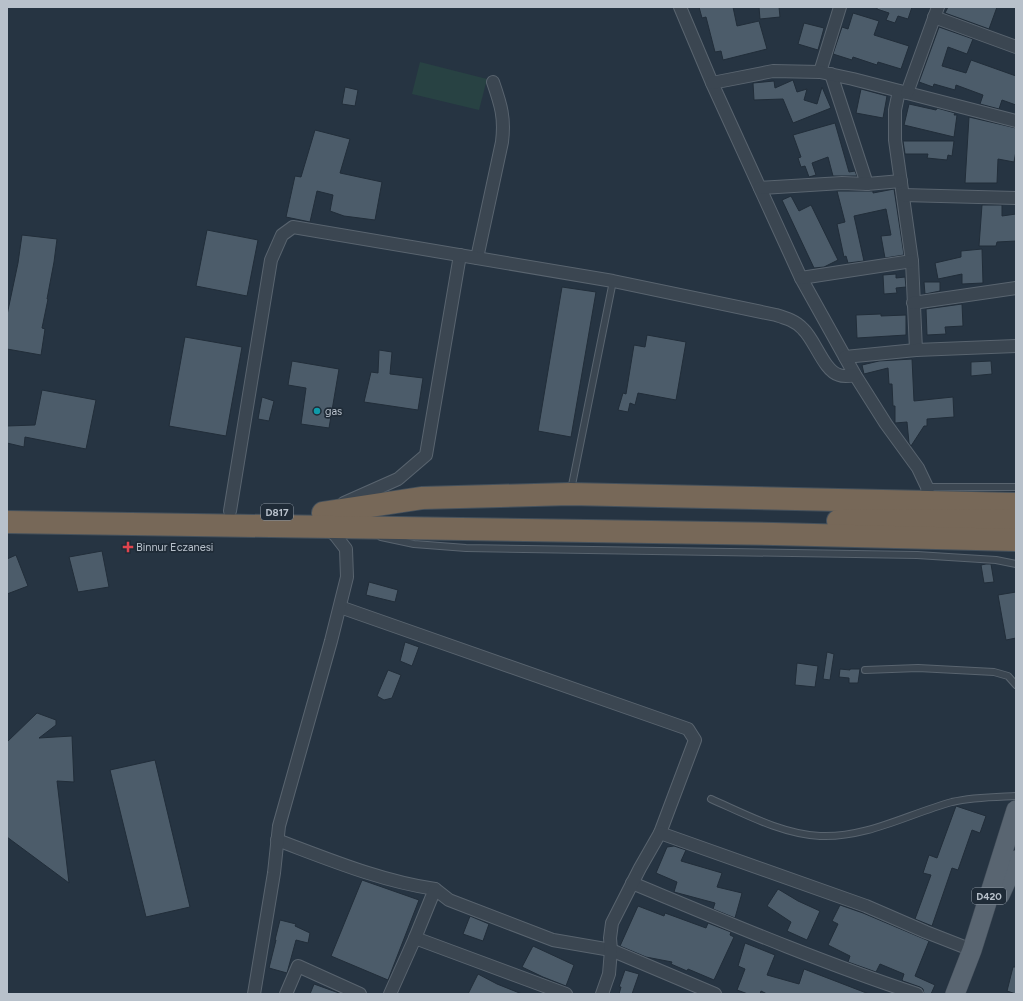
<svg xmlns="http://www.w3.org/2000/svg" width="1023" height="1001" font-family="Figtree,sans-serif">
<rect width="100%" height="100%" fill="#263442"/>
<!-- pitch -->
<path fill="#284243" d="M 420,62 L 487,79 L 479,110 L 412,94 Z"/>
<!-- building -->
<g fill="#4c5c6a" stroke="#212d39">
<path d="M 699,7 L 733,7 L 737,26 L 759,21 L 767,49 L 723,60 L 721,51 L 715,52 L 706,17 L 702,18 Z"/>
<path d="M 759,7 L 779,7 L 780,17 L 760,19 Z"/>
<path d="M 877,7 L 912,7 L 908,19 L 898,16 L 895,23 L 886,20 L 889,13 L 877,9 Z"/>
<path d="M 948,7 L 997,7 L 989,29 L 945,13 Z"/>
<path d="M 853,13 L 879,21 L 874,35 L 909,46 L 901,69 L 878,62 L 877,65 L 853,57 L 852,60 L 833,54 L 842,27 L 848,29 Z"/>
<path d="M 804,23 L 824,28 L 818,50 L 798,44 Z"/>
<path d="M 939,27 L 973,39 L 967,54 L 948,47 L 942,66 L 966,73 L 971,60 L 1016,76 L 1016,105 L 1002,100 L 999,109 L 980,104 L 983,95 L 956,85 L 955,90 L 934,84 L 933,87 L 919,82 Z"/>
<path d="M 793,80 L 797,92 L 807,89 L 804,100 L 817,104 L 822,87 L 831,108 L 793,123 L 783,99 L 754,100 L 753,83 L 774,81 L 775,88 Z"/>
<path d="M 345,87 L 358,90 L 355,106 L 342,104 Z"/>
<path d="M 861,89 L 887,96 L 883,118 L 856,113 Z"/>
<path d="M 909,104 L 936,110 L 937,108 L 955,113 L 954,115 L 957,115 L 954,137 L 904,125 Z"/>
<path d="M 969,117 L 1016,128 L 1016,151 L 1014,162 L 998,159 L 997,183 L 965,183 Z"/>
<path d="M 835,123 L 849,172 L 855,171 L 857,176 L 833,176 L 828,157 L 812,163 L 816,175 L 809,177 L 805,166 L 801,167 L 798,158 L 801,157 L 793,135 Z"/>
<path d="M 315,130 L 350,139 L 340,173 L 382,182 L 375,220 L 344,216 L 330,211 L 333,195 L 317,191 L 310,222 L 286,217 L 295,176 L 301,177 Z"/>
<path d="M 903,141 L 954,141 L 952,156 L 948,155 L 947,160 L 927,158 L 928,154 L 905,154 Z"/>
<path d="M 894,189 L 904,255 L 885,258 L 881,236 L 891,235 L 886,209 L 854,216 L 864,261 L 848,263 L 846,256 L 844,257 L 837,224 L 845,222 L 837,191 L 873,191 L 873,193 Z"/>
<path d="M 791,196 L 799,211 L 811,205 L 838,260 L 824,267 L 814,268 L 782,200 Z"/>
<path d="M 982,205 L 1002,205 L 1002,216 L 1016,214 L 1016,241 L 997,242 L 996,246 L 979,246 Z"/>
<path d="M 207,230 L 258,240 L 247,296 L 196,286 Z"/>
<path d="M 22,235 L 57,239 L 54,262 L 47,299 L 48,299 L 42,328 L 45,329 L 41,355 L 7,349 L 7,315 L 18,263 Z"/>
<path d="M 982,249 L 983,283 L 962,284 L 962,274 L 938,279 L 935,263 L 961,257 L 961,251 Z"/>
<path d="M 896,274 L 896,278 L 905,277 L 906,287 L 896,288 L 897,293 L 884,294 L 883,275 Z"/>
<path d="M 924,282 L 940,282 L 940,291 L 925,294 Z"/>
<path d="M 562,287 L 596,292 L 571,437 L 538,431 Z"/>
<path d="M 962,304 L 963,326 L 945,327 L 946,334 L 927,335 L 926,309 Z"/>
<path d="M 881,314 L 881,316 L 906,315 L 906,335 L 857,338 L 856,315 Z"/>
<path d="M 647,335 L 686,342 L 676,400 L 638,393 L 635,405 L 630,403 L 628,412 L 618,410 L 623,393 L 626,394 L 634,345 L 645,347 Z"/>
<path d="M 185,337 L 242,347 L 226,436 L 169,426 Z"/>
<path d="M 379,350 L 392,352 L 390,374 L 423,378 L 418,410 L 364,402 L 371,372 L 378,373 Z"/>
<path d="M 912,359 L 914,401 L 953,397 L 954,417 L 927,419 L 927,426 L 924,426 L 911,446 L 909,443 L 907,422 L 895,423 L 895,406 L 893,406 L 892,384 L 889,384 L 888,368 L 864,374 L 862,365 L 879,361 Z"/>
<path d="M 292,361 L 339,369 L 329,428 L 301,424 L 306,388 L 288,385 Z"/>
<path d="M 991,361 L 992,374 L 971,376 L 971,362 Z"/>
<path d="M 42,390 L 96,400 L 86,449 L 25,437 L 24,447 L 7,443 L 7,426 L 35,425 Z"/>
<path d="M 262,397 L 274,401 L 269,421 L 258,419 Z"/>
<path d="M 102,551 L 109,587 L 78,592 L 69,557 Z"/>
<path d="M 16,555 L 28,586 L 7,594 L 7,559 Z"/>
<path d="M 986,564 L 991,564 L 994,582 L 984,583 L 981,565 Z"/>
<path d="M 369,582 L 398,590 L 395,602 L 366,595 Z"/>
<path d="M 1016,592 L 1016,638 L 1006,640 L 998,595 Z"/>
<path d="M 405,642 L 419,647 L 412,666 L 400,661 Z"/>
<path d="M 827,652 L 834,654 L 830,680 L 823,679 Z"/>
<path d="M 797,663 L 818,666 L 815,687 L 795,685 Z"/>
<path d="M 840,669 L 850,670 L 850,669 L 860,669 L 858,683 L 849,683 L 849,678 L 839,677 Z"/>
<path d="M 388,670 L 401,675 L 392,698 L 384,700 L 377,696 Z"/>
<path d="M 37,713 L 56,720 L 56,725 L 39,738 L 72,736 L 74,782 L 57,781 L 69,883 L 7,837 L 7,742 Z"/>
<path d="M 155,760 L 190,907 L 146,917 L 110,770 Z"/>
<path d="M 956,806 L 986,816 L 980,833 L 972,830 L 958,870 L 952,868 L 932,926 L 915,919 L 931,875 L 923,873 L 929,855 L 937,858 Z"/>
<path d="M 674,846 L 686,850 L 681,861 L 722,873 L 717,887 L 742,893 L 735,918 L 713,909 L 715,903 L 674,892 L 677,882 L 656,873 L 667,847 Z"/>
<path d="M 362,880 L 419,900 L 388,980 L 331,956 Z"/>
<path d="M 778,889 L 798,901 L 820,911 L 807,940 L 787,931 L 791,922 L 767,906 Z"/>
<path d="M 840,905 L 863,913 L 929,941 L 915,976 L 935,985 L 931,994 L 924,994 L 923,989 L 920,987 L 903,981 L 902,980 L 904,974 L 880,964 L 876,972 L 848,962 L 850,956 L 828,945 L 838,924 L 832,921 Z"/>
<path d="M 638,906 L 664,916 L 665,913 L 706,928 L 708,923 L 731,932 L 730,935 L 734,937 L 714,980 L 688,969 L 687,971 L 671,964 L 672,962 L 646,957 L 620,946 Z"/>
<path d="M 470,916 L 489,924 L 483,941 L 463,934 Z"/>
<path d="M 280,920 L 296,924 L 295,926 L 310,933 L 308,943 L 296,940 L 287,973 L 269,968 L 276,940 L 275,940 Z"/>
<path d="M 745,943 L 775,955 L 767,975 L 799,984 L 804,969 L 869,994 L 767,994 L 761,991 L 760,994 L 748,994 L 737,990 L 745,969 L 738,966 Z"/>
<path d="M 533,946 L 574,965 L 566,986 L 543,977 L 522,967 Z"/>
<path d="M 1013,967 L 1016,967 L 1016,994 L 1007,991 Z"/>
<path d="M 625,970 L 639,974 L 632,994 L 619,994 L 621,987 L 619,987 Z"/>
<path d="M 478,974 L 497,984 L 522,994 L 468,994 Z"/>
<path d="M 314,984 L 339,993 L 339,994 L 310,994 Z"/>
</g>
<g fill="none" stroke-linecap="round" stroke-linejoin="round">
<!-- lane casing -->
<g stroke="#59646f" stroke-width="8">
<g id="lane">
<path d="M 927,487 L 1016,487"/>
<path d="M 571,490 L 613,281"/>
<path d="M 381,537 L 414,544 L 466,548 L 917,555 L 996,560 L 1016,564"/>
<path d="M 865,670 L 918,668 L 994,672 L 1008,676 L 1016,685"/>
<path d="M 711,799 C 745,814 782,834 820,836 C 867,838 908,814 952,802 C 973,797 995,797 1016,796"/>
</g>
</g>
<!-- street casing -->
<g stroke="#59646f" stroke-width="14">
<g id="street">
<path d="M 680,7 L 712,83 L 801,278 L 855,375 L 886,424 L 918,468 L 927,487 L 929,503"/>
<path d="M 934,17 L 1016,47"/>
<path d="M 820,72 L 840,7"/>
<path d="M 831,74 L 867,184"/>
<path d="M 712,83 L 773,71 L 820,72 L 853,79 L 1016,121"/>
<path d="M 899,91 L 895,110 L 895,140 L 912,261 L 916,350"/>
<path d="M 907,93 L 938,7"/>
<path d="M 760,188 L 842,183 L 867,184 L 901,181"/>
<path d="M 903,195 L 1016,198"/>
<path d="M 477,258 L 502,142 C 505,118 501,105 493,82"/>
<path d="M 801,278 L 912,261"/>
<path d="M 913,303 L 1016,288"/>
<path d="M 845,357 L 916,350 L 1016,346"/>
<path d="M 344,503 L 398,479 L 426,455 L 460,255"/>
<path d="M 230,511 L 271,260 L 282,235 L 293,227 L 613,281 L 776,315 C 786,318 796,321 803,329 C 815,340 824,371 839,375 C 844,377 850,376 855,375"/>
<path d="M 340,607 L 688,729 L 695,740 L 660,833"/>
<path d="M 277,840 C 328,859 380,881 435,889"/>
<path d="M 632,883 C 726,922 820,962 917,994"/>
<path d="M 415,938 L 566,994"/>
<path d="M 254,994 L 274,873 L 279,826 L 331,641 L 347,577 L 346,549 L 336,536 L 327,527"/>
<path d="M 286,994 L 298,966 L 360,994"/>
<path d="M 390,994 L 415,938 L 435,889 L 449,900 L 553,940 L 611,950 L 715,994"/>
<path d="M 602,994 L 609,974 L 611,950 L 610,938 L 612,923 L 640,868 L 660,833 L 866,906 L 926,932 L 972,950"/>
</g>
</g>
<!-- primary casing -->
<g stroke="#444f5b" stroke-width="20">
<g id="primary">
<path d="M 1000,895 L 1016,860"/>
<path d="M 955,994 L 972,950 L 1016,810"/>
</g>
</g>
<!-- highway casing -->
<g stroke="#45515c" stroke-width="24">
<g id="highway">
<path d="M 323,513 L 422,498 L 570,494 L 1016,504"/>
<path d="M 838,521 L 1016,520"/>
<path d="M 7,522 L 774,534 L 1016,540"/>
</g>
</g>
<!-- lane -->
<use href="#lane" stroke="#3b4651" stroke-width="6"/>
<!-- street -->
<use href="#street" stroke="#3b4651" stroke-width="12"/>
<!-- primary -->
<use href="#primary" stroke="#596571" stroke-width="19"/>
<!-- highway -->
<use href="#highway" stroke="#776858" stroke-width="22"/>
</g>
<!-- markers -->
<circle fill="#0f9aa8" stroke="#1f2b37" stroke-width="1.5" cx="317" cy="411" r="4"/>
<path fill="#e0444e" stroke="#1f2b37" stroke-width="1.5" d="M126 541h4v4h4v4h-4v4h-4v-4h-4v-4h4z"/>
<g text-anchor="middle" stroke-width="3.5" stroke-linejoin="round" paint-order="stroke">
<!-- shield labels -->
<g fill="#1f2b37" stroke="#8a949f" stroke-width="1">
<rect x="261" y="504" width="32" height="16" rx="3"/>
<rect x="972" y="888" width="34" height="16" rx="3"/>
</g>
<g font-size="10" font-weight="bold" fill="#b8c1cb">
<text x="277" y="516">D817</text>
<text x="989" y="900">D420</text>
</g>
<!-- poi labels -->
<g font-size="11" fill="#b8c1cb" stroke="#1f2b37" text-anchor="start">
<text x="325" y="415">gas</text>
<text x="136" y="551">Binnur Eczanesi</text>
</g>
</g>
<!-- border -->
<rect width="1023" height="1001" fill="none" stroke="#b8c1cb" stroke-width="16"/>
</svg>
